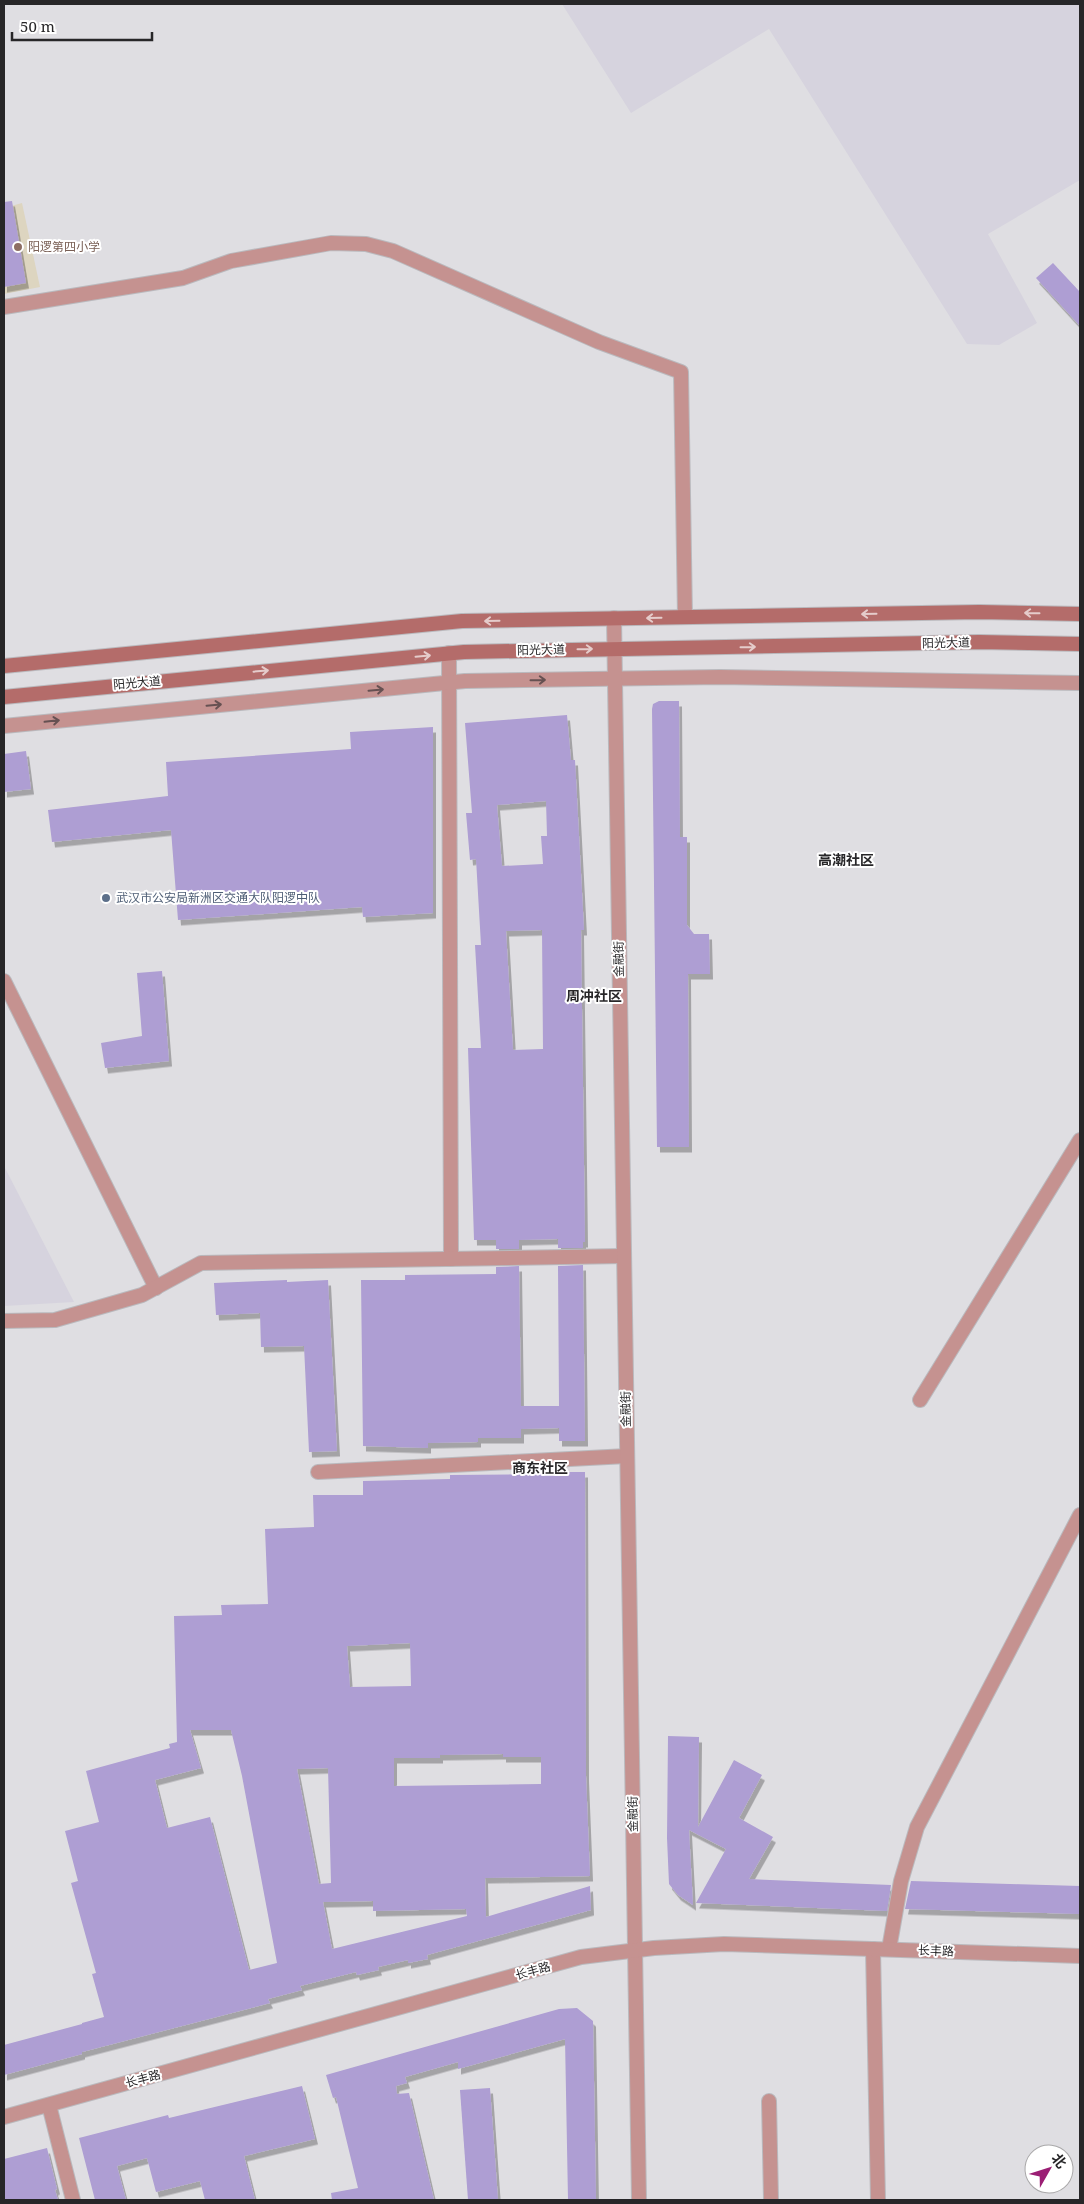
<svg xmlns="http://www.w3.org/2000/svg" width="1084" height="2204" font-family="'Noto Serif','Noto Sans SC',serif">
<defs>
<filter id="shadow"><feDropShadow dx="3" dy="5.5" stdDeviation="0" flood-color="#0004"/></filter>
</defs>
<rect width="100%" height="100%" fill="#dfdee2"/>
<!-- built -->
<g fill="#d6d3de">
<path d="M 562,4 L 1080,4 L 1080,180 L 988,234 L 1037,323 L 999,345 L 967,344 L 769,29 L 631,113 Z"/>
<path d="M 4,1166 L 74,1302 L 4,1306 Z"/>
</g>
<!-- education -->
<path fill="#ddd5c0" d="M 22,203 L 40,287 L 4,294 L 4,208 Z"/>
<!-- building -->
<g fill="#ae9ed3" fill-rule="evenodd" filter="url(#shadow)">
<path d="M 12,201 L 26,283 L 4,287 L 4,202 Z"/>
<path d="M 1053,263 L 1080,292 L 1080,326 L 1036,278 Z"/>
<path d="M 659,701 L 679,701 L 680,837 L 687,837 L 687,925 L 694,934 L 709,934 L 710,974 L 688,974 L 689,1147 L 657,1147 L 652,709 L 653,704 Z"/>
<path d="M 567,715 L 571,760 L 575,760 L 584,930 L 581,930 L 585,1242 L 583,1242 L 583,1248 L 558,1248 L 558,1239 L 519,1240 L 519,1249 L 496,1249 L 496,1240 L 474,1240 L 468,1048 L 481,1048 L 475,945 L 481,945 L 476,859 L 470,860 L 466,813 L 472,813 L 465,723 ZM 546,801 L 547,836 L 541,836 L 543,864 L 502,866 L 497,805 ZM 542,930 L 543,1049 L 513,1050 L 506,931 Z"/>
<path d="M 433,727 L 433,913 L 363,917 L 362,907 L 178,920 L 171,830 L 52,842 L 48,810 L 168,796 L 166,762 L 351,749 L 350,732 Z"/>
<path d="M 26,751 L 31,789 L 4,792 L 4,754 Z"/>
<path d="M 162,971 L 169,1061 L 105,1068 L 101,1043 L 142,1036 L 137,973 Z"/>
<path d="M 583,1265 L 585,1441 L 559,1441 L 559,1428 L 521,1429 L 521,1438 L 478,1438 L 478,1442 L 428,1443 L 428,1448 L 363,1446 L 361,1280 L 405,1280 L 405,1275 L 496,1274 L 496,1267 L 519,1266 L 521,1406 L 559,1406 L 558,1266 Z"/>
<path d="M 287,1280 L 287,1282 L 328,1280 L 337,1451 L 309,1452 L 304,1346 L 261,1347 L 260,1313 L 216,1315 L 214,1283 Z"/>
<path d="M 552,1472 L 585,1472 L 586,1776 L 590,1876 L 485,1878 L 486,1917 L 590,1886 L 591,1910 L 427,1955 L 428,1959 L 408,1963 L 408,1960 L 378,1967 L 379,1970 L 357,1975 L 356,1972 L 300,1986 L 302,1990 L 268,1999 L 270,2003 L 82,2052 L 82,2054 L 4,2075 L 4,2045 L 82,2024 L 82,2023 L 104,2017 L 92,1974 L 96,1973 L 71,1883 L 78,1881 L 65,1831 L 99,1822 L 86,1771 L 170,1748 L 169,1744 L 177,1742 L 174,1616 L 222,1615 L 221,1605 L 268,1604 L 265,1529 L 314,1527 L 313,1495 L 363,1495 L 363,1481 L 450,1479 L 450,1475 L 552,1474 ZM 410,1643 L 411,1686 L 350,1687 L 347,1646 ZM 190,1730 L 231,1730 L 242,1776 L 277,1963 L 249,1970 L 210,1817 L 167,1828 L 155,1780 L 201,1768 ZM 503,1754 L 503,1757 L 541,1757 L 541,1784 L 394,1786 L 394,1758 L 440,1758 L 440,1755 ZM 328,1768 L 331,1883 L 319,1884 L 297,1769 ZM 373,1901 L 373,1911 L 466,1909 L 467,1916 L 332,1949 L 323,1902 Z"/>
<path d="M 668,1736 L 699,1737 L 698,1827 L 734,1760 L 762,1775 L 739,1818 L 773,1837 L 749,1879 L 891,1885 L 887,1911 L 696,1903 L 726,1849 L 689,1830 L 693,1905 L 678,1895 L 669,1884 L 667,1838 Z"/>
<path d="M 911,1881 L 1080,1886 L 1080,1914 L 905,1909 Z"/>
<path d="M 577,2008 L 593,2021 L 596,2200 L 568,2200 L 565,2039 L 458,2069 L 458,2062 L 405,2077 L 407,2083 L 396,2086 L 397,2094 L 409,2093 L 434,2200 L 332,2200 L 331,2193 L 358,2188 L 336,2097 L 333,2098 L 326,2075 L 559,2009 Z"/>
<path d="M 302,2086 L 315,2139 L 244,2156 L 255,2200 L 205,2200 L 200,2181 L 156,2192 L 147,2158 L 117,2166 L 126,2200 L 95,2200 L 79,2138 L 168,2115 L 169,2118 Z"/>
<path d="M 490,2088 L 498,2200 L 468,2200 L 460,2090 Z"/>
<path d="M 47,2148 L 57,2189 L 55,2190 L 58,2200 L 4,2200 L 4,2159 Z"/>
</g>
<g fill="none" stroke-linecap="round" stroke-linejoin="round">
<!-- minor casing -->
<g stroke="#bab9bd" stroke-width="16">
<g id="minor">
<path d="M 4,307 L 183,278 L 231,261 L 331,243 L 366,244 L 393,251 L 599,342 L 681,372 L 685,617"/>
<path d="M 449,653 L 451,1259"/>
<path d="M 4,726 L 465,681 L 720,677 L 1080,683"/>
<path d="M 4,981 L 156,1288"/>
<path d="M 4,1321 L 55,1320 L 142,1295 L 201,1263 L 624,1256"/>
<path d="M 920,1400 L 1080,1140"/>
<path d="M 318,1472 L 627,1456"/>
<path d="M 873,1949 L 878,2200"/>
<path d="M 889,1949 L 901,1881 L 917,1827 L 1080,1515"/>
<path d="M 769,2101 L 771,2200"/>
<path d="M 49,2105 L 73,2200"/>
</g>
</g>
<!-- tertiary casing -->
<g stroke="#bab9bd" stroke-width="16">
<g id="tertiary">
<path d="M 614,618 L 639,2200"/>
<path d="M 4,2117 L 581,1957 L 654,1948 L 724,1944 L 1080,1956"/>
</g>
</g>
<!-- secondary casing -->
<g stroke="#bab9bd" stroke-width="16">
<g id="secondary">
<path d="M 4,666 L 462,621 L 979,612 L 1080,614"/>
<path d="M 4,697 L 464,652 L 979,642 L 1080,644"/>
</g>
</g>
<!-- minor -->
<use href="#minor" stroke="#c59290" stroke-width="14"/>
<!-- tertiary -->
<use href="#tertiary" stroke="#c59290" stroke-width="14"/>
<!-- secondary -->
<use href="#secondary" stroke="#b46c6a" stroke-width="14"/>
</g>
<!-- one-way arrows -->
<defs><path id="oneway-shaft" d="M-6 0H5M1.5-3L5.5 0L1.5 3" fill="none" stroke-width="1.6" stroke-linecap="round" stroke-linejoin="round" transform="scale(1.25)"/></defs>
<g stroke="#e5cccb">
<use href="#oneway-shaft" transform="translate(1032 613) rotate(-179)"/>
<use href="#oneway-shaft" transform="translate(869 614) rotate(179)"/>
<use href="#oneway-shaft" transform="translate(654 618) rotate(179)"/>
<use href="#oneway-shaft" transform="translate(492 621) rotate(179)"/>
<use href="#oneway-shaft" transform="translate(748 647) rotate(-1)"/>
<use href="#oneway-shaft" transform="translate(585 649) rotate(-1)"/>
<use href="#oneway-shaft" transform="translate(423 656) rotate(-5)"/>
<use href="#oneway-shaft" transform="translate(261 671) rotate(-5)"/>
</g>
<g stroke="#665152">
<use href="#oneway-shaft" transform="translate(538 680) rotate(-1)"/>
<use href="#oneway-shaft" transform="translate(376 690) rotate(-5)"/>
<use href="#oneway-shaft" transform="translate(214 705) rotate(-5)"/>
<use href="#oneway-shaft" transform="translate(52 721) rotate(-6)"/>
</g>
<!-- markers -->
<circle fill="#8d6e63" stroke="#fff" stroke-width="2" cx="18" cy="247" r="5"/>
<circle fill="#5c6f8a" stroke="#fff" stroke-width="2" cx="106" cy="898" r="5"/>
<g text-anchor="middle" stroke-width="4" stroke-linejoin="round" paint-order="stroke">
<!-- education labels -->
<g font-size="12" fill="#785e54" stroke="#fff" text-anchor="start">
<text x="28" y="251">阳逻第四小学</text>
</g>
<!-- street labels -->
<g font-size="12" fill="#272628" stroke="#fff">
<text transform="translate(946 643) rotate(-1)" y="4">阳光大道</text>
<text transform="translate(541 650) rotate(-1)" y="4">阳光大道</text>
<text transform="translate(137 683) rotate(-5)" y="4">阳光大道</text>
<text transform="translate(619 959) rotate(-91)" y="4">金融街</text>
<text transform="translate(626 1409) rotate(-91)" y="4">金融街</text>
<text transform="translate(633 1814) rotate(-91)" y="4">金融街</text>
<text transform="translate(936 1951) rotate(2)" y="4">长丰路</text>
<text transform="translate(533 1971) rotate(-16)" y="4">长丰路</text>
<text transform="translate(143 2079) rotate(-15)" y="4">长丰路</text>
</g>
<!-- service labels -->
<g font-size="12" fill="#4e5e75" stroke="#fff" text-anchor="start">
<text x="116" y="902">武汉市公安局新洲区交通大队阳逻中队</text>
</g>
<!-- neighbourhood labels -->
<g font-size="14" font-weight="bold" fill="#272628" stroke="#fff">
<text x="846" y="865">高潮社区</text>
<text x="594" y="1001">周冲社区</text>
<text x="540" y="1473">商东社区</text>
</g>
</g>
<!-- border -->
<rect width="1084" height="2204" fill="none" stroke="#272628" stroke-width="10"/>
<!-- north arrow -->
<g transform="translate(1049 2169) rotate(51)"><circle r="24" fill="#ffffff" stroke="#a9a8a9"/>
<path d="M0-4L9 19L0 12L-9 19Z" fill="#9b1e74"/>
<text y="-8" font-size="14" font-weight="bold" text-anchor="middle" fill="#272628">北</text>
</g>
<!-- scale -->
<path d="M12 32v8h140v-8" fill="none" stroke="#272628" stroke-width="2.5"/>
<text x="20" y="32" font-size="15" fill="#272628" stroke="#ffffff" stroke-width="4" paint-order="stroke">50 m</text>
</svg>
